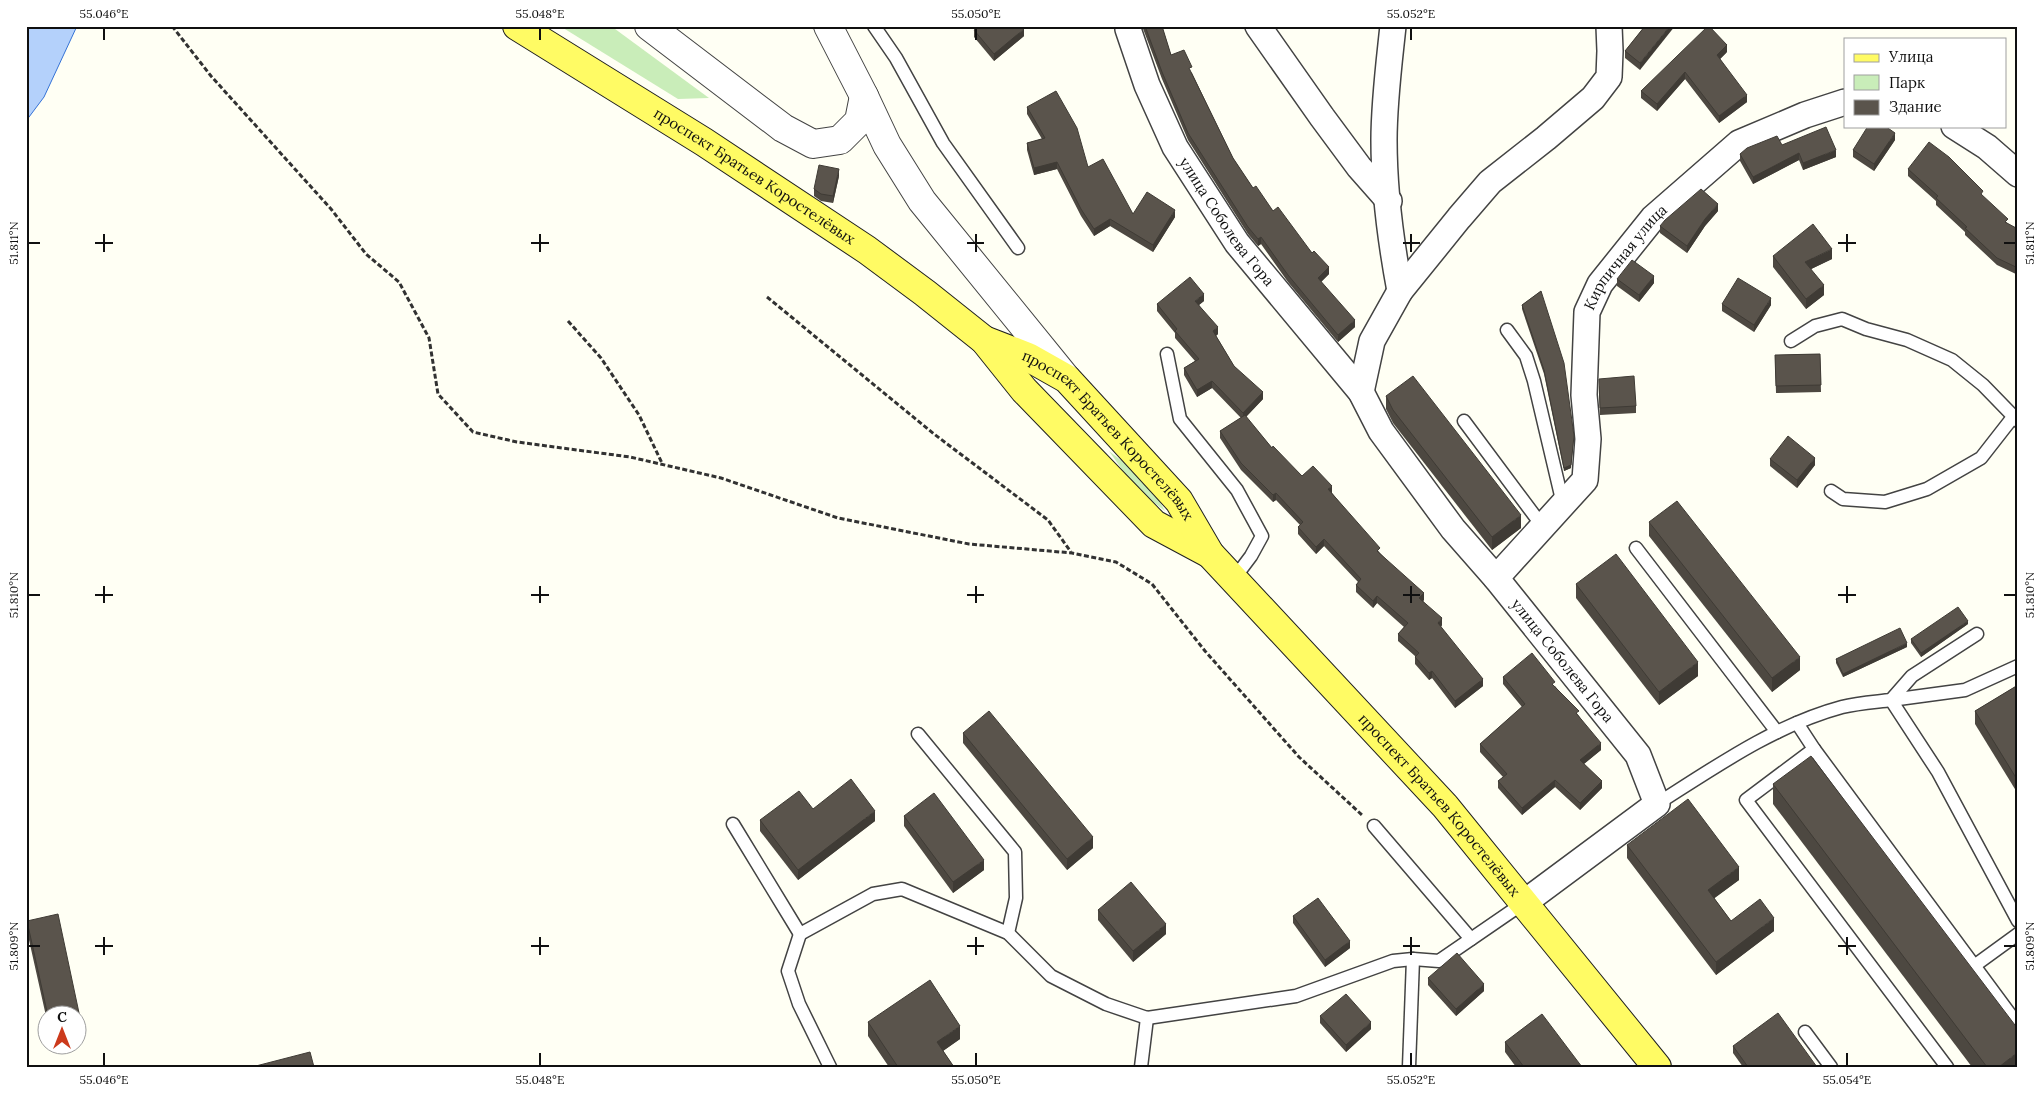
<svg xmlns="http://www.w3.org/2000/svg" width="2044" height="1093" font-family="Lora,serif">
<rect width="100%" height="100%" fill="#fffff4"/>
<!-- green -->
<g fill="#c9edb9">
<path d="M 560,26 L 611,26 L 709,98 L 678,99 Z"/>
<path d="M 1109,451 L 1148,481 L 1165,511 L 1135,488 Z"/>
</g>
<!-- water -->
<path fill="#b4d1fb" stroke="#3573d7" d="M 26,26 L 77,26 L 44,97 L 26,121 Z"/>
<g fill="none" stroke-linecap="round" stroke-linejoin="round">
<!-- service casing -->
<g stroke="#434343" stroke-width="15">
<g id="service">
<path d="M 874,26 L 896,58 L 943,143 L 1018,248"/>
<path d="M 1507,330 L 1526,356 L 1534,381 L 1563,504"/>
<path d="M 1791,341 L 1815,326 L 1842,319 L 1866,329 L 1907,340 L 1952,360 L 1983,385 L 2018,421"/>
<path d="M 1167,354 L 1180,419 L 1237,490 L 1262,536 L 1251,556 L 1233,580"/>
<path d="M 1464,421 L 1543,527"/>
<path d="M 1831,491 L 1843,499 L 1885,502 L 1927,489 L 1981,458 L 2013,417"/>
<path d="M 1636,548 L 1777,732"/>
<path d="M 2018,666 L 1965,690 L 1891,700 L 1938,772 L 2018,921"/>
<path d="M 1797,723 L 1814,749 L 2018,1025"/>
<path d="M 918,734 L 1015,852 L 1016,898 L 1008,933"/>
<path d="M 1814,749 L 1746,800 L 1947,1067"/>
<path d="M 1657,804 C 1715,767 1775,725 1842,707 C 1858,703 1875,702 1891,700 L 1912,676 L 1977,634"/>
<path d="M 733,824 L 800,934 L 873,894 L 902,889 L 1008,933 L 1051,976 L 1106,1004 L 1147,1018 L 1296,996 L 1393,961 L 1413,959 L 1439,961 L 1525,902"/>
<path d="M 1374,826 L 1471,939"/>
<path d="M 800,934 L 788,971 L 799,1004 L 830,1067"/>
<path d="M 1974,966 L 2018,934"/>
<path d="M 1805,1032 L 1831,1067"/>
<path d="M 1141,1067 L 1147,1018"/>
<path d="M 1409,1067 L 1413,959"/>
</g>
</g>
<!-- minor casing -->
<g stroke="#434343" stroke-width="28">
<g id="minor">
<path d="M 1258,26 L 1322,117 L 1359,167 L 1389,201"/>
<path d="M 1393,26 C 1389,64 1384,102 1384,140 C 1384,189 1391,243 1400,291"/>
<path id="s1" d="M 1128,29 L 1147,85 L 1175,147 L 1237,243 L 1361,392 L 1381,431 L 1453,529 L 1496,578 L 1638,755 L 1657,804 L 1525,902"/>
<path d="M 1954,126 L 1987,147 L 2018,174"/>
<path d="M 1361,392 L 1372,341 L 1400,291 L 1459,218 L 1490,182 L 1546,138 L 1593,98 L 1609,77 L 1610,51 L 1609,26"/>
<path id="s2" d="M 1496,578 L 1585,480 L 1588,439 L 1584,395 L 1587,312 L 1600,284 L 1653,218 L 1739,143 L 1805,115 L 1845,102"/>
</g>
</g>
<!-- tertiary casing -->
<g stroke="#434343" stroke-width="30">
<g id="tertiary">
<path d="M 649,26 L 783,128 L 813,144 L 840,140 L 859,121 L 864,96"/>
<path d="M 828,26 L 864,96 L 887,145 L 922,201 L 1066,378"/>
</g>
</g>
<!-- primary casing -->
<g stroke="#212121" stroke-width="30">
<g id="primary">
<path id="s3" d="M 517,26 L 704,142 L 867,250 L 925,293 L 984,340 L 1024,390 L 1154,524 L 1210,554"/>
<path id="s4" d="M 984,340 L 1028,357 L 1067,379 L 1179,501 L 1210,554 L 1445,806 L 1657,1067"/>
</g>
</g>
<!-- path -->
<g stroke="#323232" stroke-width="3" stroke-dasharray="5 2.5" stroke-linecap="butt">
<path d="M 172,26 L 211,76 L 331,209 L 366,254 L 399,282 L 429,338 L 438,394 L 473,432 L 517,442 L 630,457 L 721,478 L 838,518 L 969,544 L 1072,553 L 1116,562 L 1152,584 L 1205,651 L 1299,757 L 1362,815"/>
<path d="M 767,297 L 934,434 L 1048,520 L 1071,552"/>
<path d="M 568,321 L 601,358 L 639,415 L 662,463"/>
</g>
<!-- service -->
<use href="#service" stroke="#fff" stroke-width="12"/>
<!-- minor -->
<use href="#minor" stroke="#fff" stroke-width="25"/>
<!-- tertiary -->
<use href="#tertiary" stroke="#fff" stroke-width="28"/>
<!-- primary -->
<use href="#primary" stroke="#fffb64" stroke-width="28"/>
</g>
<!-- wall -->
<g fill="#4d4841">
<path d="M 1142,26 L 1162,26 L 1171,55 L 1192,73 L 1233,158 L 1253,188 L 1273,211 L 1312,253 L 1329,274 L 1321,282 L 1355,327 L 1338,342 L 1288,282 L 1261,244 L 1258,246 L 1248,234 L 1188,140 L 1162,79 Z"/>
<path d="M 1645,26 L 1640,70 L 1625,58 L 1625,51 Z"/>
<path d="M 974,30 L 1024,36 L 994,61 L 974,37 Z"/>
<path d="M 1727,52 L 1720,59 L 1747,102 L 1719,123 L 1685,79 L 1657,111 L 1641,98 L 1641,91 Z"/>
<path d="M 1027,107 L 1088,167 L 1133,214 L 1175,217 L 1153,252 L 1110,226 L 1094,236 L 1081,216 L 1057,169 L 1034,175 L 1027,150 L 1027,143 L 1042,139 L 1027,114 Z"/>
<path d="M 1895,140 L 1874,171 L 1853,157 L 1853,150 Z"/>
<path d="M 1782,145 L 1836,157 L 1803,170 L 1799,160 L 1753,184 L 1740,161 L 1740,154 Z"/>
<path d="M 1908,169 L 1983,197 L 2008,224 L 2018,229 L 2018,275 L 1997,265 L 1965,235 L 1965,232 L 1936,205 L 1936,201 L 1908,176 Z"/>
<path d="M 839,176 L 833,203 L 821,201 L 814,196 L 814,189 Z"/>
<path d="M 1718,211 L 1705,226 L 1687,253 L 1660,233 L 1660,226 Z"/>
<path d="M 1773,256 L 1832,259 L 1811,269 L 1824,295 L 1806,309 L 1773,267 Z"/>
<path d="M 1617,279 L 1654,283 L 1639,302 L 1617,286 Z"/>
<path d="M 1541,291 L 1571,468 L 1564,471 L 1544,374 L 1522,309 L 1522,305 Z"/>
<path d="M 1204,301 L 1199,305 L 1218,334 L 1216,336 L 1234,366 L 1263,399 L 1246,417 L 1272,448 L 1302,476 L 1332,493 L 1380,553 L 1424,600 L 1423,601 L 1442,625 L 1441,627 L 1483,686 L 1455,708 L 1432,678 L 1429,680 L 1415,664 L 1415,656 L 1398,641 L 1398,634 L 1404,627 L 1377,603 L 1373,608 L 1356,592 L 1356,585 L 1358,582 L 1324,546 L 1316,554 L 1298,534 L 1298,527 L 1300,525 L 1276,500 L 1273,502 L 1241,470 L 1220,438 L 1220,431 L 1241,418 L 1212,388 L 1197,397 L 1184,375 L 1184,368 L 1195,361 L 1175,338 L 1175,333 L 1157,311 L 1157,304 Z"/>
<path d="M 1722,304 L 1771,305 L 1754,332 L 1722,311 Z"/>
<path d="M 1820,354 L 1821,392 L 1776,393 L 1775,355 Z"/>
<path d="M 1599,386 L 1636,406 L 1636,413 L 1600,415 Z"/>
<path d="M 1386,396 L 1521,528 L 1492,550 L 1393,423 L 1386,409 Z"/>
<path d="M 1770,459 L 1815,465 L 1797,488 L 1770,466 Z"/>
<path d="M 1649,522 L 1800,670 L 1772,692 L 1649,536 Z"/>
<path d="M 1576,584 L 1698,676 L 1659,705 L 1576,598 Z"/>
<path d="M 1968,624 L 1921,657 L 1911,643 L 1911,639 Z"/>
<path d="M 1907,647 L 1843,677 L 1836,663 L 1836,659 Z"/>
<path d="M 1503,677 L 1555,686 L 1579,716 L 1601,750 L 1584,764 L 1602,788 L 1580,810 L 1555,787 L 1522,815 L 1498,788 L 1498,781 L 1503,777 L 1480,752 L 1480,744 L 1522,707 L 1503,684 Z"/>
<path d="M 2018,685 L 2018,794 L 1975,724 L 1975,711 Z"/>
<path d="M 963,733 L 1093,848 L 1067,870 L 963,743 Z"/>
<path d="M 1773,784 L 2018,1067 L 1972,1067 L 1773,804 Z"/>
<path d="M 813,809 L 875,821 L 798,880 L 760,831 L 760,820 Z"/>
<path d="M 904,816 L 984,870 L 953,893 L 904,826 Z"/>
<path d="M 1627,845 L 1739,880 L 1714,898 L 1731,921 L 1774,931 L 1716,975 L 1627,858 Z"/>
<path d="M 1098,910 L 1166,934 L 1133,962 L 1098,920 Z"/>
<path d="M 1293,916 L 1350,948 L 1325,967 L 1293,923 Z"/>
<path d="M 27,921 L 82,1038 L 48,1016 L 48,1025 L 27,931 Z"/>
<path d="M 1428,978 L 1484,991 L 1456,1016 L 1428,985 Z"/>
<path d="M 1320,1016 L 1371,1029 L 1346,1052 L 1320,1023 Z"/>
<path d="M 868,1022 L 960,1039 L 943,1051 L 954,1067 L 889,1067 L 868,1036 Z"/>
<path d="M 1505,1042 L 1582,1067 L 1516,1067 L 1505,1052 Z"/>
<path d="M 1733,1046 L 1817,1067 L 1743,1067 L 1733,1053 Z"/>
</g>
<!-- shaded-wall -->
<g fill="#3f3b35">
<path d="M 1670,26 L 1675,26 L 1640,70 L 1640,63 Z"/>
<path d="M 1024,29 L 1024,36 L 994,61 L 994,54 Z"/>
<path d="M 1727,45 L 1727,52 L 1717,62 L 1717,55 Z"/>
<path d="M 1685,72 L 1685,79 L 1657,111 L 1657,104 Z"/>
<path d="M 1747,95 L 1747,102 L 1719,123 L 1719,116 Z"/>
<path d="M 1895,133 L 1895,140 L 1874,171 L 1874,164 Z"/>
<path d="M 1836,150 L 1836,157 L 1803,170 L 1803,163 Z"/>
<path d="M 1799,153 L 1799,160 L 1753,184 L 1753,177 Z"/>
<path d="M 1057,162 L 1057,169 L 1034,175 L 1034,168 Z"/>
<path d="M 839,169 L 839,176 L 833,203 L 833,196 Z"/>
<path d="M 1718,204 L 1718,211 L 1705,226 L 1687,253 L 1687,246 L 1705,219 Z"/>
<path d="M 1175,210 L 1175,217 L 1153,252 L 1153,245 Z"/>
<path d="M 1110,219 L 1110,226 L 1094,236 L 1094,229 Z"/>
<path d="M 1261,237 L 1261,244 L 1258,246 L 1258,239 Z"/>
<path d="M 1832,249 L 1832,259 L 1805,272 L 1805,262 Z"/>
<path d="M 1329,267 L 1329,274 L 1318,285 L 1318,278 Z"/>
<path d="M 1654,276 L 1654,283 L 1639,302 L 1639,295 Z"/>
<path d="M 1824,285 L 1824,295 L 1806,309 L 1806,299 Z"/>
<path d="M 1204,294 L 1204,301 L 1195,308 L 1195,301 Z"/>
<path d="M 1771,298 L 1771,305 L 1754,332 L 1754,325 Z"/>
<path d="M 1355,320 L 1355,327 L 1338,342 L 1338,335 Z"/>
<path d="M 1218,327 L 1218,334 L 1213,338 L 1213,331 Z"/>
<path d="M 1212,381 L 1212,388 L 1197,397 L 1197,390 Z"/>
<path d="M 1263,392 L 1263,399 L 1243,420 L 1243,413 Z"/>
<path d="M 1574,436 L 1571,468 L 1564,471 L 1564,468 Z"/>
<path d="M 1815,458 L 1815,465 L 1797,488 L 1797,480 Z"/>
<path d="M 1332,486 L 1332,493 L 1328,496 L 1328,489 Z"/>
<path d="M 1276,493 L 1276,500 L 1273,502 L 1273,495 Z"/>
<path d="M 1521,515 L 1521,528 L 1492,550 L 1492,537 Z"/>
<path d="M 1324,539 L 1324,546 L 1316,554 L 1316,547 Z"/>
<path d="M 1424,593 L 1424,600 L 1419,605 L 1419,598 Z"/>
<path d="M 1377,596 L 1377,603 L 1373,608 L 1373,601 Z"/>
<path d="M 1442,618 L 1442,625 L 1438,630 L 1438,623 Z"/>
<path d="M 1968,621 L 1968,624 L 1921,657 L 1921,653 Z"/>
<path d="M 1907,643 L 1907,647 L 1843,677 L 1843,674 Z"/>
<path d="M 1800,657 L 1800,670 L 1772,692 L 1772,678 Z"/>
<path d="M 1698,662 L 1698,676 L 1659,705 L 1659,692 Z"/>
<path d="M 1432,671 L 1432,678 L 1429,680 L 1429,673 Z"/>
<path d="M 1483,679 L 1483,686 L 1455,708 L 1455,701 Z"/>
<path d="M 1601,743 L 1601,750 L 1580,767 L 1580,760 Z"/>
<path d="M 1555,780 L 1555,787 L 1522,815 L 1522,808 Z"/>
<path d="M 1602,781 L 1602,788 L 1580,810 L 1580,803 Z"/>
<path d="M 875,811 L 875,821 L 798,880 L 798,870 Z"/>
<path d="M 1093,837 L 1093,848 L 1067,870 L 1067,859 Z"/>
<path d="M 984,860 L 984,870 L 953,893 L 953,882 Z"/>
<path d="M 1739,867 L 1739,880 L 1708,903 L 1708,890 Z"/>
<path d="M 1774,918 L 1774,931 L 1716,975 L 1716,962 Z"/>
<path d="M 1166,924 L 1166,934 L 1133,962 L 1133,951 Z"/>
<path d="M 1350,941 L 1350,948 L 1325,967 L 1325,960 Z"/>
<path d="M 1484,984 L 1484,991 L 1456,1016 L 1456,1009 Z"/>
<path d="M 1371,1022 L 1371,1029 L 1346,1052 L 1346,1045 Z"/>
<path d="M 960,1026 L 960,1039 L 937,1055 L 937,1042 Z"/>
<path d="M 82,1027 L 82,1038 L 78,1039 L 78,1028 Z"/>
<path d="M 2018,1052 L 2018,1067 L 1999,1067 Z"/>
</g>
<!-- building -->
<g fill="#5a544c" stroke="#3f3b35">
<path d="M 979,26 L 1022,26 L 1024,29 L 994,54 L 974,30 Z"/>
<path d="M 1145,26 L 1162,26 L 1171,55 L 1184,50 L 1192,67 L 1189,68 L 1233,158 L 1253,188 L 1256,186 L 1273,211 L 1278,207 L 1312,253 L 1314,251 L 1329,267 L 1318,278 L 1355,320 L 1338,335 L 1288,275 L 1261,237 L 1258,239 L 1248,227 L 1188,133 L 1162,72 Z"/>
<path d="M 1645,26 L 1670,26 L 1640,63 L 1625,51 Z"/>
<path d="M 1708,26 L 1709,26 L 1727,45 L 1717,55 L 1747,95 L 1719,116 L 1685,72 L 1657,104 L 1641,91 Z"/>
<path d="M 1056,91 L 1077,128 L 1088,167 L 1103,159 L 1133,214 L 1147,192 L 1175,210 L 1153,245 L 1110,219 L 1094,229 L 1081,209 L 1057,162 L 1034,168 L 1027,143 L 1045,138 L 1027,107 Z"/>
<path d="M 1868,126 L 1885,126 L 1895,133 L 1874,164 L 1853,150 Z"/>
<path d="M 1826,127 L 1836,150 L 1803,163 L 1799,153 L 1753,177 L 1740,154 L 1747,148 L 1777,136 L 1782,145 Z"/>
<path d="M 1929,142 L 1949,157 L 1983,191 L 1981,194 L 2008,219 L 2005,222 L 2018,229 L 2018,268 L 1997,258 L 1965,228 L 1967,227 L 1936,198 L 1938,196 L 1908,169 Z"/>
<path d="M 819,165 L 839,169 L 833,196 L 821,194 L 814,189 Z"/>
<path d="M 1701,189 L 1718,204 L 1705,219 L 1687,246 L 1660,226 L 1665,220 Z"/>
<path d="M 1813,224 L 1832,249 L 1805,262 L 1824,285 L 1806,299 L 1773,256 Z"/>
<path d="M 1632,260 L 1654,276 L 1639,295 L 1617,279 Z"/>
<path d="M 1190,277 L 1204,294 L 1195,301 L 1218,327 L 1213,331 L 1234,366 L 1263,392 L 1243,413 L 1212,381 L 1197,390 L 1184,368 L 1199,359 L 1175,331 L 1177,329 L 1157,304 Z"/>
<path d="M 1738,278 L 1771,298 L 1754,325 L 1722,304 Z"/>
<path d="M 1541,291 L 1564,363 L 1574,436 L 1571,465 L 1564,468 L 1544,370 L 1522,305 Z"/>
<path d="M 1820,354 L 1821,385 L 1776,386 L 1775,355 Z"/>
<path d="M 1413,376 L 1521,515 L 1492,537 L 1393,410 L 1386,396 Z"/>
<path d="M 1634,376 L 1636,406 L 1600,408 L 1599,379 Z"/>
<path d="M 1245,415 L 1272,448 L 1273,446 L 1302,476 L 1313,466 L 1332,486 L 1328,489 L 1380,548 L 1377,551 L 1424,593 L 1419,598 L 1442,618 L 1438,623 L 1483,679 L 1455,701 L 1432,671 L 1429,673 L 1415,657 L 1419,653 L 1398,634 L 1408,623 L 1377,596 L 1373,601 L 1356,585 L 1361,579 L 1324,539 L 1316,547 L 1298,527 L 1303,522 L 1276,493 L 1273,495 L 1241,463 L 1220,431 Z"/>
<path d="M 1788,436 L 1815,458 L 1797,480 L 1770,459 Z"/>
<path d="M 1677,501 L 1800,657 L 1772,678 L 1649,522 Z"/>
<path d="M 1616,554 L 1698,662 L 1659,692 L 1576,584 Z"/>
<path d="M 1958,607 L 1968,621 L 1921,653 L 1911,639 Z"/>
<path d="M 1900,628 L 1907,643 L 1843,674 L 1836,659 Z"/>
<path d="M 1532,653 L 1555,682 L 1552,684 L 1579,711 L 1576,713 L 1601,743 L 1580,760 L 1602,781 L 1580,803 L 1555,780 L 1522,808 L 1498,781 L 1507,774 L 1480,744 L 1525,704 L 1503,677 Z"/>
<path d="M 2018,685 L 2018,781 L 1975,711 Z"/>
<path d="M 989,711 L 1093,837 L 1067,859 L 963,733 Z"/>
<path d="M 1811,756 L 2018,1029 L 2018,1052 L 1999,1067 L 1987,1067 L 1773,784 Z"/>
<path d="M 851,779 L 875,811 L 798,870 L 760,820 L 799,791 L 813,809 Z"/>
<path d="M 934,793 L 984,860 L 953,882 L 904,816 Z"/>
<path d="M 1688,799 L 1739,867 L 1708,890 L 1731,921 L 1760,899 L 1774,918 L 1716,962 L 1627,845 Z"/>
<path d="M 1131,882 L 1166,924 L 1133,951 L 1098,910 Z"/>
<path d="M 1318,898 L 1350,941 L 1325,960 L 1293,916 Z"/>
<path d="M 58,914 L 82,1027 L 78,1028 L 78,1016 L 48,1016 L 27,921 Z"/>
<path d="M 1457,953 L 1484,984 L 1456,1009 L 1428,978 Z"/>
<path d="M 930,980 L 960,1026 L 937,1042 L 954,1067 L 898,1067 L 868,1022 Z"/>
<path d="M 1346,994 L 1371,1022 L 1346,1045 L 1320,1016 Z"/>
<path d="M 1778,1013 L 1817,1067 L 1748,1067 L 1733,1046 Z"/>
<path d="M 1542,1014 L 1582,1067 L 1524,1067 L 1505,1042 Z"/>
<path d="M 310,1052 L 314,1067 L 252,1067 Z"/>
</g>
<!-- ticks -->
<path fill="none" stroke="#101010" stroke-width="2" d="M 104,28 L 104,40M 540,28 L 540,40M 976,28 L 976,40M 1411,28 L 1411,40M 104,234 L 104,252M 540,234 L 540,252M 976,234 L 976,252M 1411,234 L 1411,252M 1847,234 L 1847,252M 28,243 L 40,243M 95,243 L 113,243M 531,243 L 549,243M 967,243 L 984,243M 1403,243 L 1420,243M 1838,243 L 1856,243M 2004,243 L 2016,243M 104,586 L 104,603M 540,586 L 540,603M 976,586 L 976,603M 1411,586 L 1411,603M 1847,586 L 1847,603M 28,595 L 40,595M 95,595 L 113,595M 531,595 L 549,595M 967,595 L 984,595M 1403,595 L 1420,595M 1838,595 L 1856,595M 2004,595 L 2016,595M 104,937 L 104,955M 540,937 L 540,955M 976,937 L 976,955M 1411,937 L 1411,955M 1847,937 L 1847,955M 28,946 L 40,946M 95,946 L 113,946M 531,946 L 549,946M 967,946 L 984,946M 1403,946 L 1420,946M 1838,946 L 1856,946M 2004,946 L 2016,946M 104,1053 L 104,1066M 540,1053 L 540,1066M 976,1053 L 976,1066M 1411,1053 L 1411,1066M 1847,1053 L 1847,1066"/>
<g text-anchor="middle" stroke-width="5" stroke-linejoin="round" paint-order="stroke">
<!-- street labels -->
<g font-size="15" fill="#101010" stroke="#fff">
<text dy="5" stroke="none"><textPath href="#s3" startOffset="281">проспект Братьев Коростелёвых</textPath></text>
<text dy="5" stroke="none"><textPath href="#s1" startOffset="218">улица Соболева Гора</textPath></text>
<text dy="5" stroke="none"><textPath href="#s2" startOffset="368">Кирпичная улица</textPath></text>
<text dy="5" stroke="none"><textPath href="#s4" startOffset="160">проспект Братьев Коростелёвых</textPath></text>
<text dy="5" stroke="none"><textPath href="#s1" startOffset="772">улица Соболева Гора</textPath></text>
<text dy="5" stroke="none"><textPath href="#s4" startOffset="659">проспект Братьев Коростелёвых</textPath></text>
</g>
</g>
<!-- border -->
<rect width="2044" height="1093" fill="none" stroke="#ffffff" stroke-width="55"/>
<!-- legend -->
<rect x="1844" y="38" width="162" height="90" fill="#ffffff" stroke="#9f9f9f"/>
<rect x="1854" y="54" width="25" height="8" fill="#fffb64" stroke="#9f9f9f"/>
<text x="1889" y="62" font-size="15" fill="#101010">Улица</text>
<rect x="1854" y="75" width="25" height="15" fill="#c9edb9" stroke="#9f9f9f"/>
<text x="1889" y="88" font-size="15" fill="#101010">Парк</text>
<rect x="1854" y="100" width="25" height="15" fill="#5a544c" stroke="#9f9f9f"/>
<text x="1889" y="112" font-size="15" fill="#101010">Здание</text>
<!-- north arrow -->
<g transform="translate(62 1030)"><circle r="24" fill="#ffffff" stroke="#9f9f9f"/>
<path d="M0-4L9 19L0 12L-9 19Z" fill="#cc3a1c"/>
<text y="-8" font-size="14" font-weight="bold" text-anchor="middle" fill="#101010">С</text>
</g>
<rect x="28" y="28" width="1988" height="1038" fill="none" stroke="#101010" stroke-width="2"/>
<g font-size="12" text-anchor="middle" fill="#101010">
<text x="104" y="18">55.046°E</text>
<text x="540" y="18">55.048°E</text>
<text x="976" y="18">55.050°E</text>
<text x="1411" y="18">55.052°E</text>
<text transform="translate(14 243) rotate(-90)" y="4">51.811°N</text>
<text transform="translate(2030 243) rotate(-90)" y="4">51.811°N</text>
<text transform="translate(14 595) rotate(-90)" y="4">51.810°N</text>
<text transform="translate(2030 595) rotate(-90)" y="4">51.810°N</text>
<text transform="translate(14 946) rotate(-90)" y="4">51.809°N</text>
<text transform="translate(2030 946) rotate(-90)" y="4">51.809°N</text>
<text x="104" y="1084">55.046°E</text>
<text x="540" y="1084">55.048°E</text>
<text x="976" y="1084">55.050°E</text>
<text x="1411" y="1084">55.052°E</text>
<text x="1847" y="1084">55.054°E</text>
</g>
</svg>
